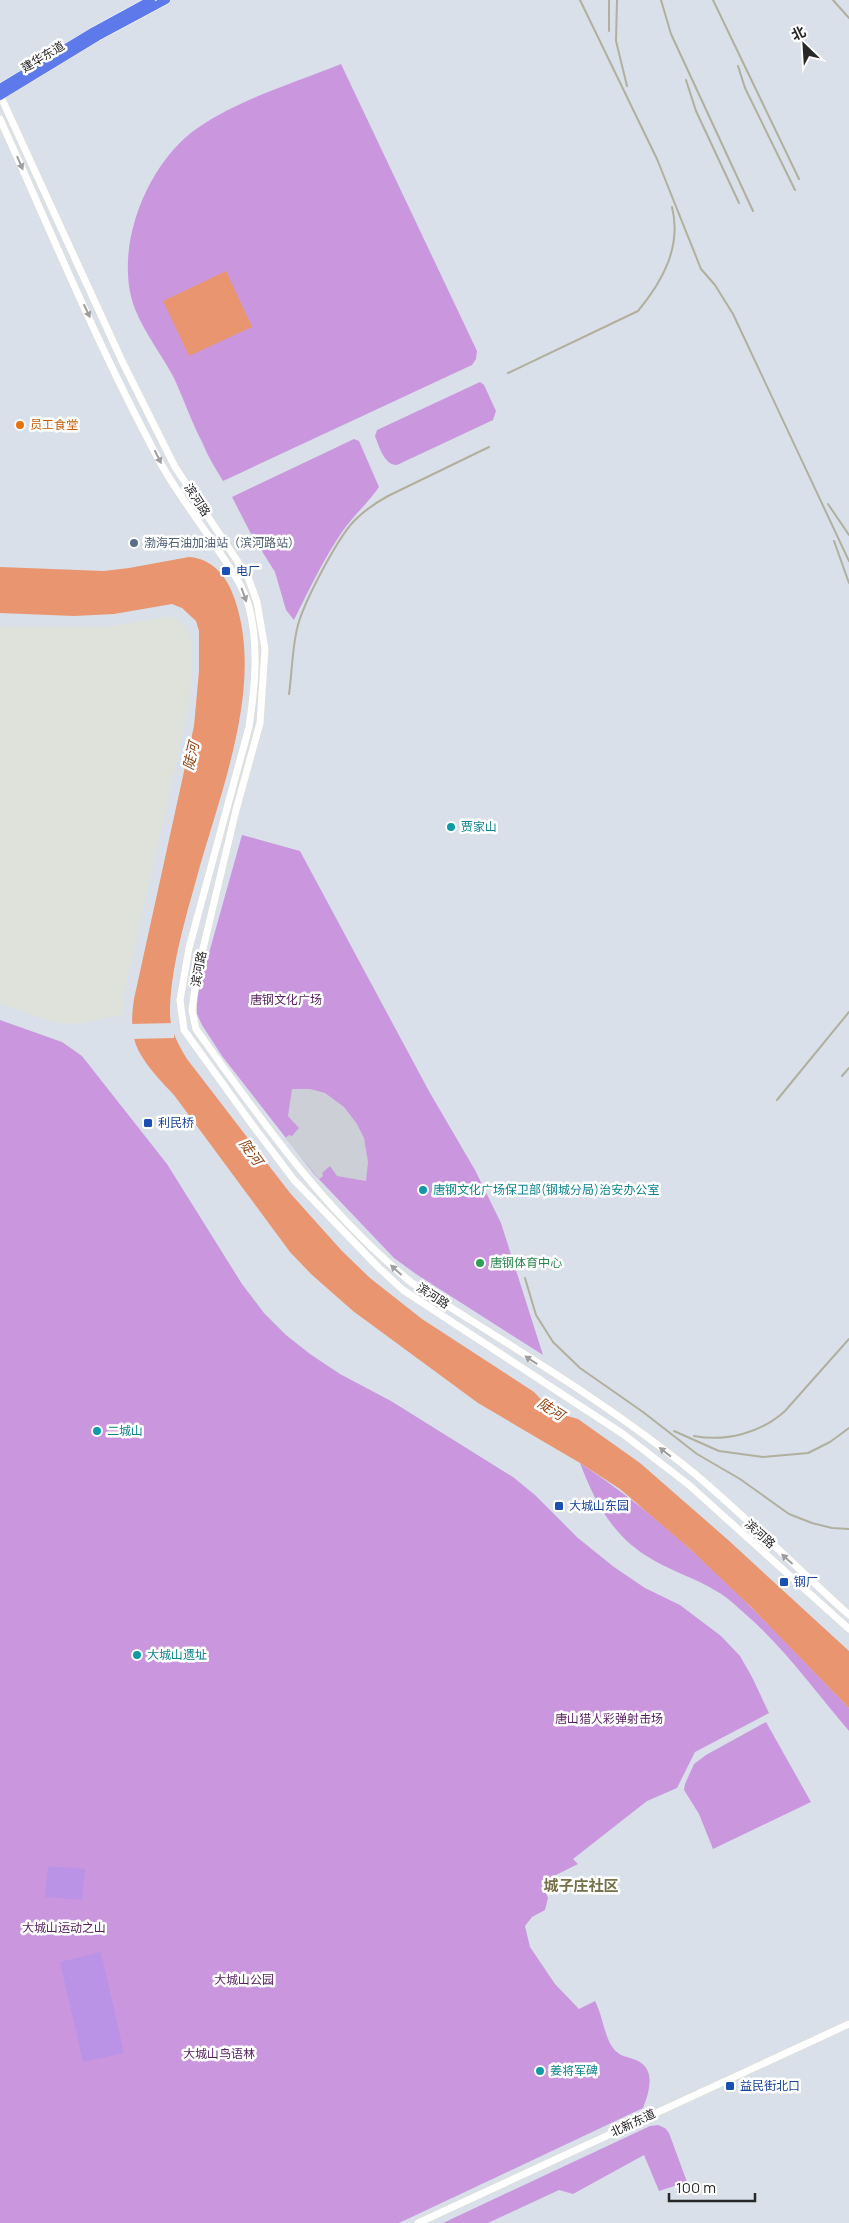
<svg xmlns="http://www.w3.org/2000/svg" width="849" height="2223" font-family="Manrope,'Noto Sans SC',sans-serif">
<rect width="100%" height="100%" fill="#d9e0ea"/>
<!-- industrial -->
<path fill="#dfe2da" d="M 167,617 L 175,617 L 184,624 L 189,633 L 192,645 L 190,702 L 124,996 L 124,1015 L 76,1024 L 53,1022 L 0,1004 L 0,627 L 104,627 Z"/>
<!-- green -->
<g fill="#ca97df">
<path d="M 341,64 L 477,351 L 476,359 L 472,365 L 223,481 C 216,469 208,457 203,444 C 192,423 184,400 174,378 C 162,355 145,334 135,309 C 112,249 147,162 199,127 C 240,99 294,83 341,64 Z"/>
<path d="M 480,382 L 484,385 L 496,411 L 493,420 L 397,465 C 384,465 379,446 375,436 L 377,430 Z"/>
<path d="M 354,439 L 359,441 L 379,487 C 368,503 353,516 342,532 C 323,560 309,590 294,620 L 286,610 L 275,572 L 250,532 L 232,497 Z"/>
<path d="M 242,835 L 300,851 L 430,1093 L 475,1170 L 501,1223 L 543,1355 L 416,1274 L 394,1258 L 314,1174 L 222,1056 L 202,1025 L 197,1014 L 197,996 Z"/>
<path d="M 0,1020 L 62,1042 L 82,1056 L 167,1164 L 242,1284 L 264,1313 L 286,1335 L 310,1354 L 340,1374 L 391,1401 L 513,1477 L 535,1495 L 578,1538 L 614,1567 L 645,1588 L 680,1605 L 721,1636 L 740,1656 L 752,1677 L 769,1713 L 695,1752 L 677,1788 L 647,1801 L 573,1859 L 578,1864 L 542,1882 L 548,1898 L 545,1910 L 532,1917 L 525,1926 L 530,1947 L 555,1984 L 579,2009 L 595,2001 C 602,2014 605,2038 613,2048 C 620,2057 626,2056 636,2060 C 657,2069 649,2092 643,2108 L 399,2223 L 0,2223 Z"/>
<path d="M 580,1463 C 682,1530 765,1621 849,1708 L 849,1731 C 815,1691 783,1646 743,1612 C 735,1605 726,1596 716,1591 C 694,1577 667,1570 645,1555 C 611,1533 594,1500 580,1463 Z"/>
<path d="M 766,1722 L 811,1802 L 713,1849 L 699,1814 L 684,1790 L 685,1784 L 694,1764 L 706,1755 Z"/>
<path d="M 658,2125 L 665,2128 L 669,2133 L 687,2182 L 659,2191 L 644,2155 L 573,2194 L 559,2190 L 488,2223 L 443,2223 L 650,2126 Z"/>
</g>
<!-- pitch -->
<g fill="#ba93e6">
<path d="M 48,1866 L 85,1869 L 82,1900 L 45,1897 Z"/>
<path d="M 101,1952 L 124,2053 L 83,2062 L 60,1962 Z"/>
</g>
<!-- plaza -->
<path fill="#ccd0d6" d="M 292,1089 L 310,1089 L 325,1093 L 344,1107 L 357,1124 L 364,1138 L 368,1162 L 366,1181 L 337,1176 L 330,1166 L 322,1173 L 323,1176 L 319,1179 L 295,1150 L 285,1138 L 289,1135 L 292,1136 L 299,1128 L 288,1116 Z"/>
<!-- water -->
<g fill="#e9956f">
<path d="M 226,271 L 252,327 L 189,356 L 163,301 Z"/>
<path d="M 189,557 C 214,559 228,578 235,600 C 265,689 218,797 195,884 C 184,923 170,972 170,1013 C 170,1030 178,1044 187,1059 L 290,1193 L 342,1251 L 370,1278 L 422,1319 L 534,1392 L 553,1412 L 578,1419 L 640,1463 L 727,1539 L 849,1651 L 849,1708 L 751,1607 L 690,1549 L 620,1489 L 580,1463 L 478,1403 L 353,1311 L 311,1274 L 290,1252 L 174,1095 C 160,1080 138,1058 134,1038 C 131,1025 132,1012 134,999 L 194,726 L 199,671 L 199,631 L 196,621 L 182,608 L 172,604 L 114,614 L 74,616 L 0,613 L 0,567 L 104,571 L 129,568 Z"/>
</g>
<!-- pier -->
<path fill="#d9e0ea" d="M 174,1023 L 174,1038 L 131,1039 L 130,1024 Z"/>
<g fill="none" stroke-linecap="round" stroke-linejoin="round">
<!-- secondary casing -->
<g stroke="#e0decf" stroke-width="8">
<g id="secondary">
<path d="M 0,95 L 123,363 L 175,467 L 248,577 L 257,602 L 265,649 L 260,723 L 236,810 L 197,974 L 192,1010 L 196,1029 C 261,1120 324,1211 412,1283 C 507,1344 607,1402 695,1474 C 747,1518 798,1569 849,1615"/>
<path d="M 0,119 C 52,234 100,351 160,462 C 177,493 199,521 218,550 C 230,568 243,585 249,607 C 259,646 255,687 249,727 L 189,948 L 180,1000 L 184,1030 L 251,1123 L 294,1180 L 379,1268 L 403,1290 L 623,1434 L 689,1485 L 849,1629"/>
<path d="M 418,2223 L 849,2024"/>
</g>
</g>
<!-- primary casing -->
<g stroke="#fff" stroke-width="9">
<g id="primary">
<path d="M 0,88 L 94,31 L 151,0"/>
<path d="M 0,96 L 97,37 L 166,0"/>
</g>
</g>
<!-- secondary -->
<use href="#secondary" stroke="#fff" stroke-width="7"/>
<!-- primary -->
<use href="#primary" stroke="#5e79ea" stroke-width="8"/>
<!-- rail -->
<g stroke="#b1af9d" stroke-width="2">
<path d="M 580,0 L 657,159 L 701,269 L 715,285 L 733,314 L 849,561"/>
<path d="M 609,0 L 609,31"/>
<path d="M 617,0 L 616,41 L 627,86"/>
<path d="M 661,0 L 671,34 L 753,211"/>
<path d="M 713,0 L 799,179"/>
<path d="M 833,0 L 849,18"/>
<path d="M 738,66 L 745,88 L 795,190"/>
<path d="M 686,80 L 696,111 L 739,203"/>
<path d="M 508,373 L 638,311 C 662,282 682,247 672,207"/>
<path d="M 828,504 L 849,535"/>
<path d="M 834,541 L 849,583"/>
<path d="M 289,694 C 292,673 292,650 297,629 C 302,605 337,539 354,521 C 364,511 375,503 388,496 L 489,447"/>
<path d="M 842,1076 L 849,1068"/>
<path d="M 777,1100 L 849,1012"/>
<path d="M 525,1278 L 536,1315 L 553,1342 L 580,1368 L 643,1412 L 697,1454 L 740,1479 L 789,1514 L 812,1523 L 832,1528 L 849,1529"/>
<path d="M 674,1431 L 719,1451 L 763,1457 L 808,1453 L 830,1442 L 849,1428"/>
<path d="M 694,1436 C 726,1442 761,1433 785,1411 L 849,1339"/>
</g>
</g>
<!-- one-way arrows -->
<defs><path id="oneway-solid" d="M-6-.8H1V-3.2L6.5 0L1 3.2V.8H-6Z" transform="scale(1.25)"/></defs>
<g fill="#9e9e9e">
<use href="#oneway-solid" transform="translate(20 163) rotate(66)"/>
<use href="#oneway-solid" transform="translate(87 311) rotate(65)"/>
<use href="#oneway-solid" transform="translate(158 457) rotate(63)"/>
<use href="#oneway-solid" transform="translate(244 595) rotate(70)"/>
<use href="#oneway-solid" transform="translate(396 1270) rotate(-138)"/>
<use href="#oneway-solid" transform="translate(531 1360) rotate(-147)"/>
<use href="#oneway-solid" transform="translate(665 1452) rotate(-142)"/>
<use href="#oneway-solid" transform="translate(787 1559) rotate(-138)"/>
</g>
<!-- markers -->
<circle fill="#e8710a" stroke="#fff" stroke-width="2" cx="20" cy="425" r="5"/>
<circle fill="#5c6f8a" stroke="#fff" stroke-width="2" cx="134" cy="543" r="5"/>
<g fill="#1a4fb4" stroke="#fff" stroke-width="2">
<rect x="221" y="566" width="10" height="10" rx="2.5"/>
<rect x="143" y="1118" width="10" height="10" rx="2.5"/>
<rect x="554" y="1501" width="10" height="10" rx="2.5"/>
<rect x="779" y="1577" width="10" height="10" rx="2.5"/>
<rect x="725" y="2081" width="10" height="10" rx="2.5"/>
</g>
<g fill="#0f9aa8" stroke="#fff" stroke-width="2">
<circle cx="451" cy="827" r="5"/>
<circle cx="423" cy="1190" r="5"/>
<circle cx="97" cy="1431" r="5"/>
<circle cx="137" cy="1655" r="5"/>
<circle cx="540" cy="2071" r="5"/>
</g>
<circle fill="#2e9e5b" stroke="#fff" stroke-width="2" cx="480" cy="1263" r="5"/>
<g text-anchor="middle" stroke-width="5" stroke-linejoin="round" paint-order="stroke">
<!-- street labels -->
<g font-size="12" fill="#282828" stroke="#fff">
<text transform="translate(43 57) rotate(-31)" y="4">建华东道</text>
<text transform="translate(197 500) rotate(57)" y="4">滨河路</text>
<text transform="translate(199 969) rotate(-79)" y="4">滨河路</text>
<text transform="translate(433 1296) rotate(33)" y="4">滨河路</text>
<text transform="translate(760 1534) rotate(42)" y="4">滨河路</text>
<text transform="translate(633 2123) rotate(-25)" y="4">北新东道</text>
</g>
<!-- food labels -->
<g font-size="12" fill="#c56008" stroke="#fff" text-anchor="start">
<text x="30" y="429">员工食堂</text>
</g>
<!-- service labels -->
<g font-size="12" fill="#4e5e75" stroke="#fff" text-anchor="start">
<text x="144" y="547">渤海石油加油站（滨河路站）</text>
</g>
<!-- transit labels -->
<g font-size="12" fill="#164399" stroke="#fff" text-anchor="start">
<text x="236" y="575">电厂</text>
<text x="158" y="1127">利民桥</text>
<text x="569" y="1510">大城山东园</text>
<text x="794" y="1586">钢厂</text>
<text x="740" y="2090">益民街北口</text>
</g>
<!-- culture labels -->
<g font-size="12" fill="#0d838f" stroke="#fff" text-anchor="start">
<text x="461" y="831">贾家山</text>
<text x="433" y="1194">唐钢文化广场保卫部(钢城分局)治安办公室</text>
<text x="107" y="1435">二城山</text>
<text x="147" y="1659">大城山遗址</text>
<text x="550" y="2075">姜将军碑</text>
</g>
<!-- park labels -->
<g font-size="12" fill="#551c60" stroke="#fff">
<text x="286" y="1004">唐钢文化广场</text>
<text x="609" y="1723">唐山猎人彩弹射击场</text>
<text x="64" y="1932">大城山运动之山</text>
<text x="244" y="1984">大城山公园</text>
<text x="219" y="2058">大城山鸟语林</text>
</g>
<!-- leisure labels -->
<g font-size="12" fill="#27864d" stroke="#fff" text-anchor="start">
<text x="490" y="1267">唐钢体育中心</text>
</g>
<!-- water labels -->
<g font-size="14" font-style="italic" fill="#914312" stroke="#fff">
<text transform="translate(191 756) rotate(-77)" y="5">陡河</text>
<text transform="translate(251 1152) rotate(54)" y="5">陡河</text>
<text transform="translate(551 1409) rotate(32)" y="5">陡河</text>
</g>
<!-- quarter labels -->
<g font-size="15" font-weight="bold" fill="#76704a" stroke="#fff">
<text x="581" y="1891">城子庄社区</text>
</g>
</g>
<!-- north arrow -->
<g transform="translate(804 45) rotate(335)" stroke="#ffffff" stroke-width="4" paint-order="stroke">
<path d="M0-4L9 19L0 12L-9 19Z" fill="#282828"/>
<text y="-8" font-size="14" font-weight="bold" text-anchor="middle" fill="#282828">北</text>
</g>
<!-- scale -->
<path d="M669 2193v8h86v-8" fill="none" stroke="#282828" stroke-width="2.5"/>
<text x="676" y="2193" font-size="15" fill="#282828" stroke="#ffffff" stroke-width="4" paint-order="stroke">100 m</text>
</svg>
